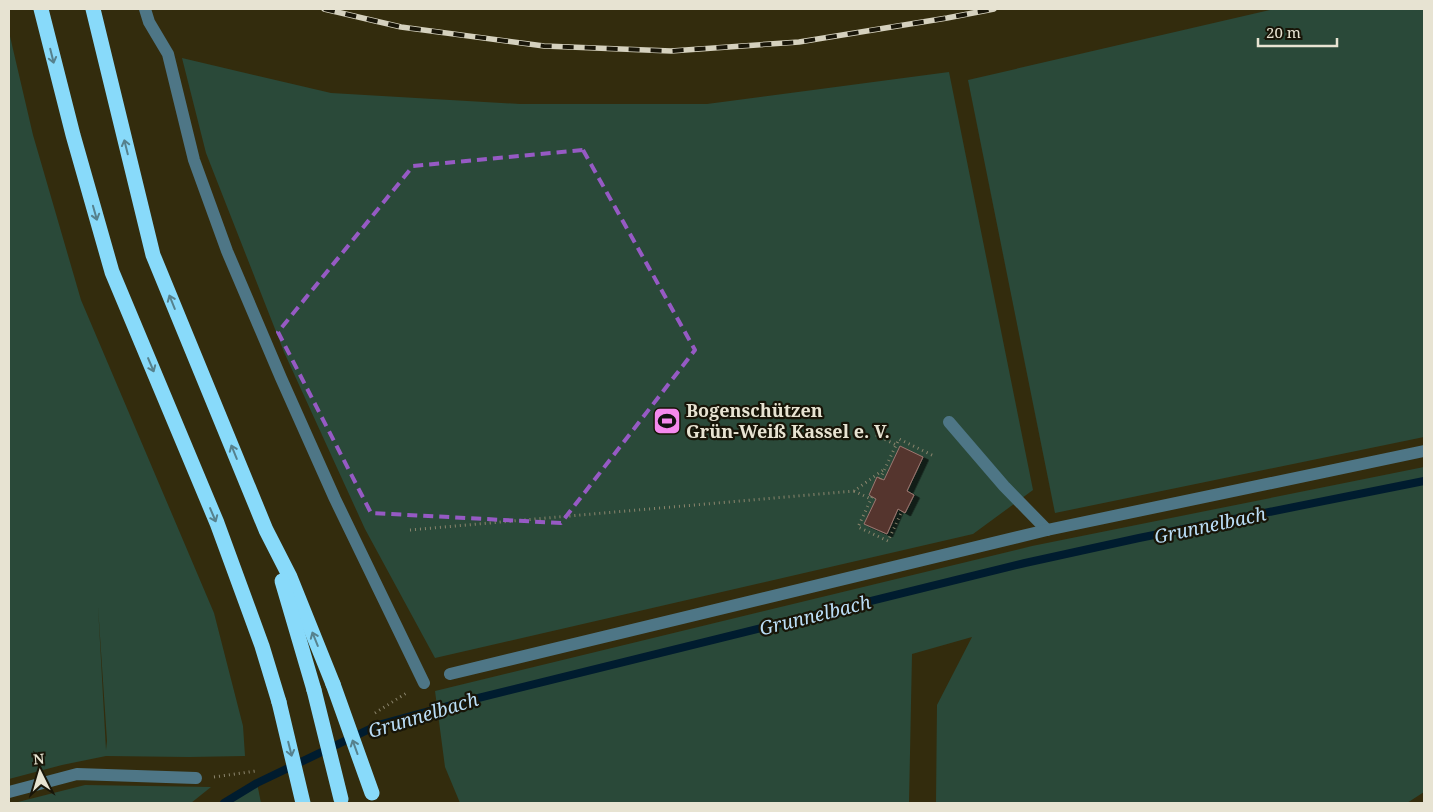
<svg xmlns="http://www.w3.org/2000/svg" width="1433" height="812" font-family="'Noto Serif',serif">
<defs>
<filter id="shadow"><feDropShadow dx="5.5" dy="3" stdDeviation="0" flood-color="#0009"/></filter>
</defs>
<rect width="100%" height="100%" fill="#332c0d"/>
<!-- green -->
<g fill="#2a4939" fill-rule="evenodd">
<path d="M 1274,9 L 1424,9 L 1424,437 L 1055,513 L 968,80 Z"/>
<path d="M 9,32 L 33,135 L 81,300 L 214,613 L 243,726 L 245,756 L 189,757 L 106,756 L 62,765 L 9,779 ZM 98,606 L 107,741 L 106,750 Z"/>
<path d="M 182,58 L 331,93 L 520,104 L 707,104 L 949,72 L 1033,490 L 973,534 L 435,658 L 365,529 L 284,352 L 206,153 Z"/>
<path d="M 1424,467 L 1424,792 L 1407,803 L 936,803 L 937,705 L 972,637 L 912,654 L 909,803 L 460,803 L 445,767 L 435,691 L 1032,546 Z"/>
<path d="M 257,783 L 261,803 L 224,803 Z"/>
<path d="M 85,785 L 211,787 L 191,803 L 14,803 Z"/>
</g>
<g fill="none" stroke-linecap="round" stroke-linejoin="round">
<!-- stream -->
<path stroke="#001c2f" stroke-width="8" d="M 224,803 L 257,783 L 378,725 L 462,702 L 1025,563 L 1139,538 L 1424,481"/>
</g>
<!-- building -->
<path fill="#55352f" stroke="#9c7770" filter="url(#shadow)" d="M 900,446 L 923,457 L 907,491 L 914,495 L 905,513 L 898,509 L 887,534 L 864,524 L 876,499 L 869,495 L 877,477 L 884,480 Z"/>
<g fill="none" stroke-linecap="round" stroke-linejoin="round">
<!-- path -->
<g stroke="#8b856d" stroke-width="3" stroke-dasharray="1 4" stroke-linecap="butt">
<path d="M 876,435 L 896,445"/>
<path d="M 880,479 L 899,439 L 934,456"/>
<path d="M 854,491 L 871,499"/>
<path d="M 872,497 L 858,527 L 888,541 L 902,511"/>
<path d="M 410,530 L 854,491 L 886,468"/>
<path d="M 375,713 L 408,692"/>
<path d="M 214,777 L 256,771"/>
</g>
<!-- minor -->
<g stroke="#4e7686" stroke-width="12">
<path d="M 145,9 L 149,22 L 168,54 L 194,160 L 227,251 L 281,378 L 335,499 L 424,683"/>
<path d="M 949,422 L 1004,486 L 1047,530"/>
<path d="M 450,674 L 1047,530 L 1424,451"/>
<path d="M 9,792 L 77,774 L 196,778"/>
</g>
<!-- highway -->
<g stroke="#88dafa" stroke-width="15">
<path d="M 41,9 L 73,135 L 112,272 L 217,523 L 262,646 L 279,702"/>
<path d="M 93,9 L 153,255 L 266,530 L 290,577 L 333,684"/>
<path d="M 282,581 L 314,690"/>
</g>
<!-- rail casing -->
<g stroke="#d5d1be" stroke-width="5.5">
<path id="rail" d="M 324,9 L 401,27 L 544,46 L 671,51 L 799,42 L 947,18 L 994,9"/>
</g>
<!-- rail -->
<use href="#rail" stroke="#181508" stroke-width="4" stroke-dasharray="11" stroke-linecap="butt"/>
<!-- highway-bridge -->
<g stroke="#88dafa" stroke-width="15">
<path d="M 333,684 L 372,793"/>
<path d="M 314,690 L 341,799"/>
<path d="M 279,702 L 303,803"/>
</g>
</g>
<!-- one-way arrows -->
<defs><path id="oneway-shaft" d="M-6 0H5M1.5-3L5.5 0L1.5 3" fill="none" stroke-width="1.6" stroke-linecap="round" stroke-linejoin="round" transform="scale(1.25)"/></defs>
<g stroke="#56818d">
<use href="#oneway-shaft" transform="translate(52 56) rotate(76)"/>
<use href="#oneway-shaft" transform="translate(126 147) rotate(-104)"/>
<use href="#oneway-shaft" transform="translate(95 213) rotate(74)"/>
<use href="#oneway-shaft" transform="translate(172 302) rotate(-112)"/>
<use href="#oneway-shaft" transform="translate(151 365) rotate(67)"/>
<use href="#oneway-shaft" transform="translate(234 452) rotate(-112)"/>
<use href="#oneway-shaft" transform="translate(213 515) rotate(67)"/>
<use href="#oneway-shaft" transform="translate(315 639) rotate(-112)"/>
<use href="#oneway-shaft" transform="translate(355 747) rotate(-110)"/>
<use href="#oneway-shaft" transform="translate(290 749) rotate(76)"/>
</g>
<!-- marked area -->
<path fill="none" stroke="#965ac4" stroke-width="4" stroke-dasharray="10 6" stroke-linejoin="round" d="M 583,150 L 695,350 L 561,523 L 371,513 L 278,332 L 413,166 Z"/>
<!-- icons -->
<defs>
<g id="stadium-square" transform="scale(1.4375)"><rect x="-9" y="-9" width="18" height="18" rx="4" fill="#f589ee" stroke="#181508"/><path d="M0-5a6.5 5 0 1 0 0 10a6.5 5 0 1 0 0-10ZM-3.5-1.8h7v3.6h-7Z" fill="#111"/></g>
</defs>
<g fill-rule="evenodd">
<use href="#stadium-square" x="667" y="421"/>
</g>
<g text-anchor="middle" stroke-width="4.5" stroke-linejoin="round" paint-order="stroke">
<!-- poi labels -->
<g font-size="18" font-weight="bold" fill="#e7e3d2" stroke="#181508" text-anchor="start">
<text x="686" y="417">Bogenschützen<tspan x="686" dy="21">Grün-Weiß Kassel e. V.</tspan></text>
</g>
<!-- water labels -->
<g font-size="19" font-style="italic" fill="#baddf6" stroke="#181508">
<text transform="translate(1210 525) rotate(-12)" y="7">Grunnelbach</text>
<text transform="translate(815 615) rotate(-14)" y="7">Grunnelbach</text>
<text transform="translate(423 715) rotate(-17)" y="7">Grunnelbach</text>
</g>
</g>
<!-- border -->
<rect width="1433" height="812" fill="none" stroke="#e7e3d2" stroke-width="20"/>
<!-- north arrow -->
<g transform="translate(40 772) rotate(355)" stroke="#181508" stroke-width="4" paint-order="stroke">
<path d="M0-4L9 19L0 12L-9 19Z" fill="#e7e3d2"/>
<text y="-8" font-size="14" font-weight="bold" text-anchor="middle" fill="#e7e3d2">N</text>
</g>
<!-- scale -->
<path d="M1258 38v8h79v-8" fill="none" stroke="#e7e3d2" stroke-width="2.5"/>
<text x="1266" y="38" font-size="15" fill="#e7e3d2" stroke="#181508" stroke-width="4" paint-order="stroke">20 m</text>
</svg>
